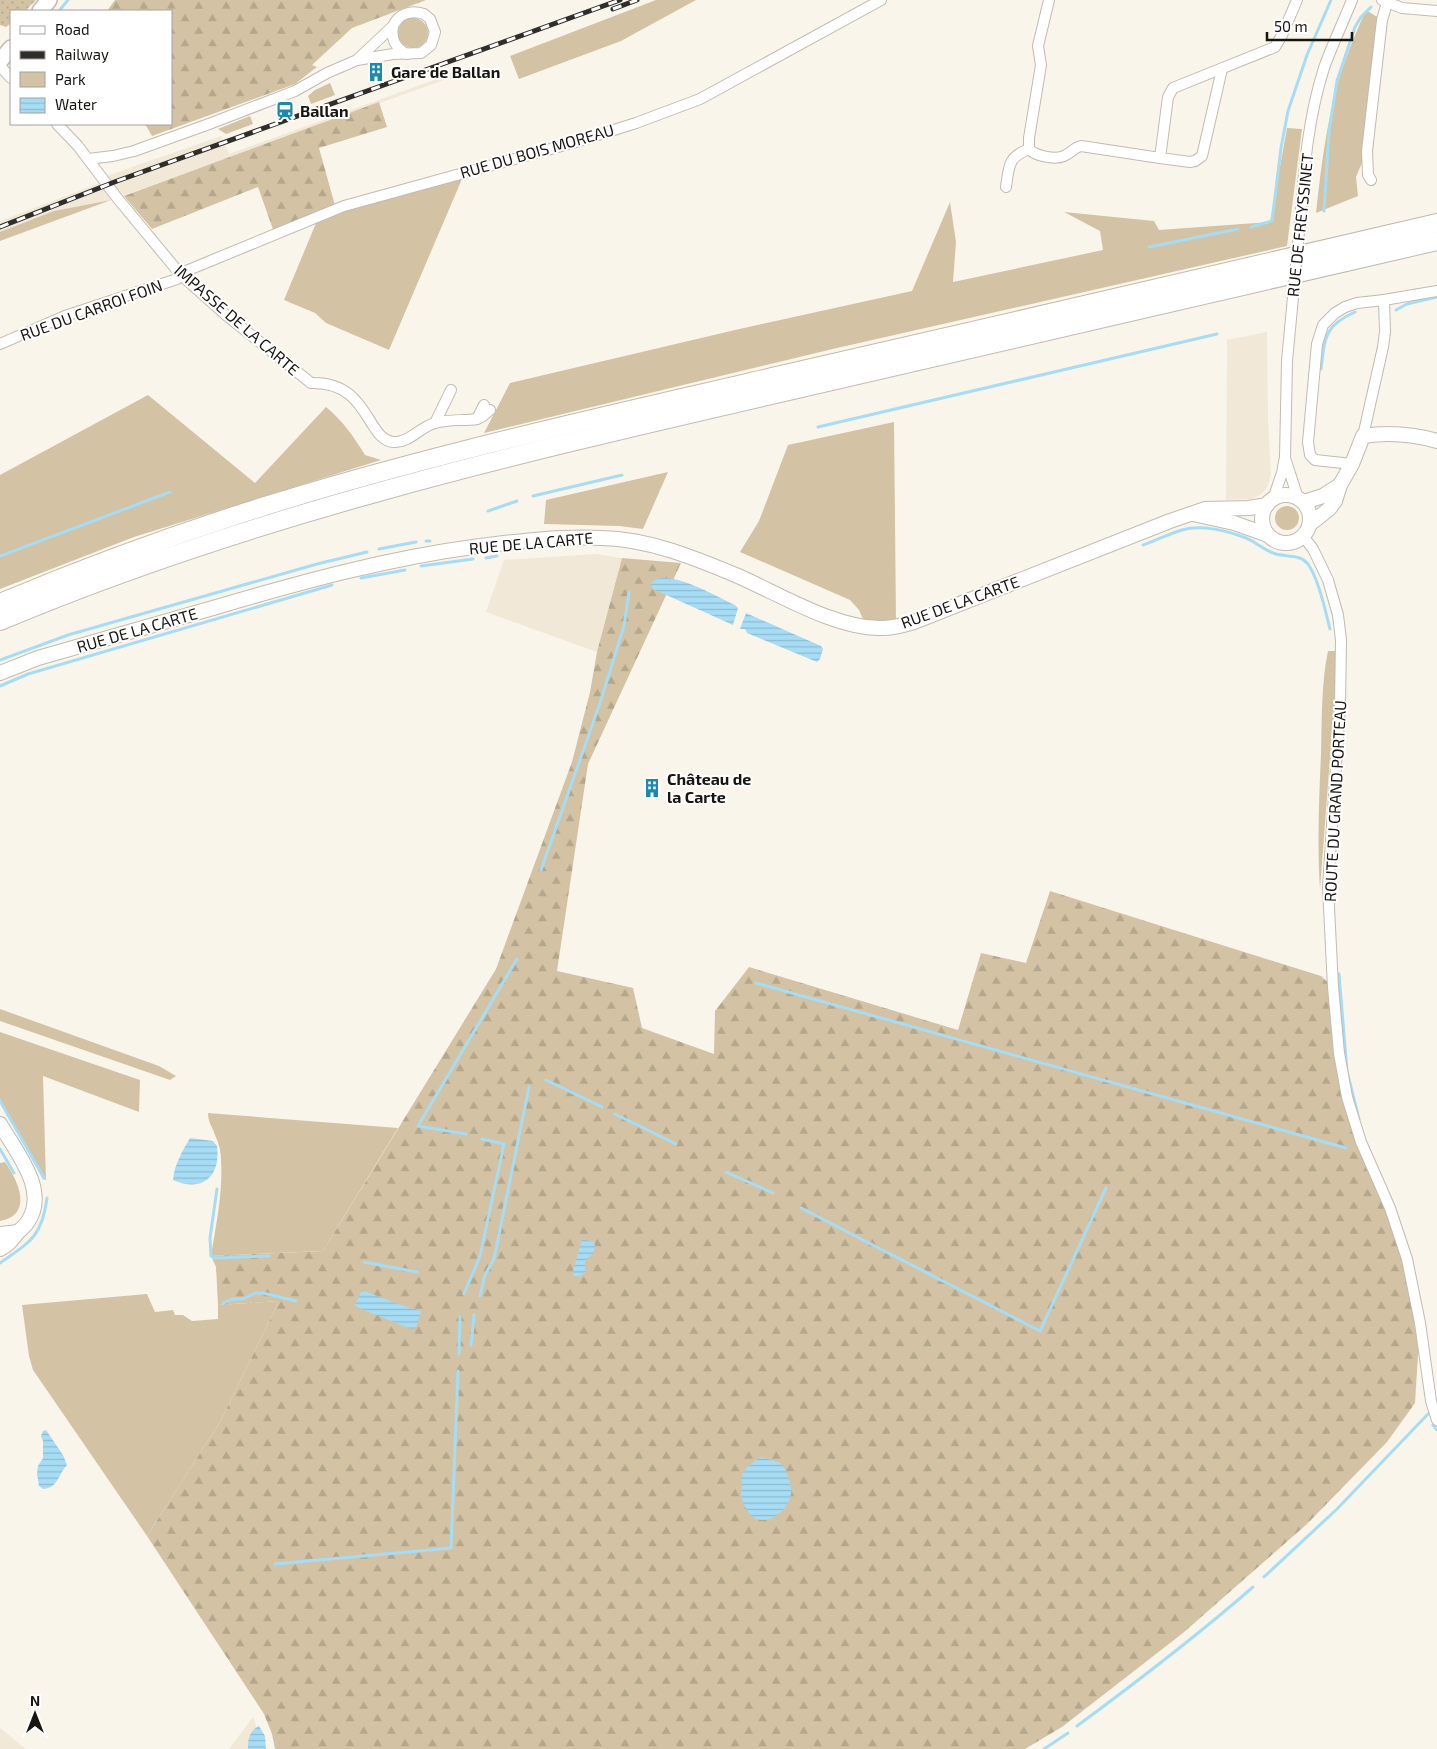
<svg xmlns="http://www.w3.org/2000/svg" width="1437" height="1749" font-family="'Exo 2',sans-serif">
<defs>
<pattern id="forest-firs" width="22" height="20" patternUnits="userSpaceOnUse" patternTransform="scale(1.25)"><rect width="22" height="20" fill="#d3c3a4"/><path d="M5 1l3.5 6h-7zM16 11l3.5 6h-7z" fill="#b4a78c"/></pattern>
<pattern id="park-dots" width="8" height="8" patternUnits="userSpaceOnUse" patternTransform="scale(1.25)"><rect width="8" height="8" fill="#d3c3a4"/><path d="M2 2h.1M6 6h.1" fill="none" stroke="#b4a78c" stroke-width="1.8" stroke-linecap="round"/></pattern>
<pattern id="water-rules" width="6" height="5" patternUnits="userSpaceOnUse" patternTransform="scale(1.25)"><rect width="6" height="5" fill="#a6dcf4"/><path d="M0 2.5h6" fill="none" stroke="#8ebcd0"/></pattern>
</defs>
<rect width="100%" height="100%" fill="#faf5eb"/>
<!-- built -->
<g fill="#f1e8d7">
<path d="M 478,64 L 480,67 L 111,200 L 54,211 L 0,233 L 0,221 L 97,184 L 108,176 L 129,168 L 221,136 L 229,154 Z"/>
<path d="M 1267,332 L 1268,420 L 1271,474 L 1267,488 L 1260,495 L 1252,499 L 1226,500 L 1227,340 Z"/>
<path d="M 596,554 L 622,558 L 597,652 L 486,612 L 504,560 Z"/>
<path d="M 253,1717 L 262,1742 L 261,1749 L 229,1749 Z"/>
<path d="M 0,1728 L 5,1732 L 26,1749 L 0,1749 Z"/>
</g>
<!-- green -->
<g fill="#d3c3a4">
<path d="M 656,0 L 696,0 L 621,41 L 519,79 L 510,56 Z"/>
<path d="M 1366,10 L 1382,20 L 1367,151 L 1356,177 L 1358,196 L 1316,213 C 1320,177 1324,142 1332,107 C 1339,73 1352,41 1366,10 Z"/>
<circle cx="413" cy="33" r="15"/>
<path d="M 330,83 L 335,95 L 311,104 L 308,96 L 315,90 Z"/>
<path d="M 250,116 L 253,124 L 226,134 L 218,129 Z"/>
<path d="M 1287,128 L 1302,129 L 1287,246 L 837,348 L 484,433 L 510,383 L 735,330 L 912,291 L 950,202 L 956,242 L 953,282 L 1103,250 L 1100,231 L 1064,212 L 1154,221 L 1159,230 L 1270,222 Z"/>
<path d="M 465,172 L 389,350 L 326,323 L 315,313 L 284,300 L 319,216 Z"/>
<path d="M 111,200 L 0,241 L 0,232 L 54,211 Z"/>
<path d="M 148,395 L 255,483 L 326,407 C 343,421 354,437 365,455 L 381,460 L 134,537 L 0,589 L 0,475 Z"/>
<path d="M 894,422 L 896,620 L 879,623 L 863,619 L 859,610 L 850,600 L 740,552 L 759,521 L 788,445 Z"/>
<path d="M 668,472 L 643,529 L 619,526 L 544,524 L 546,500 Z"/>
<circle cx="1287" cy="518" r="12"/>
<path d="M 1328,651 L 1337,651 L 1335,693 L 1320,889 C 1317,844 1319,799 1321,754 C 1322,720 1321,684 1328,651 Z"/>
<path d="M 0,1009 L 159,1066 L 176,1076 L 170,1080 L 0,1021 Z"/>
<path d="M 0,1032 L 140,1080 L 139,1112 L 43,1076 L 46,1180 L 43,1179 L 0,1099 Z"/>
<path d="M 208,1113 L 398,1128 L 323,1251 L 211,1256 C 216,1225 223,1192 221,1161 C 221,1152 219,1143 215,1135 C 212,1126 208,1122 208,1113 Z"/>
<path d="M 5,1162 C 18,1180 34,1215 0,1221 L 0,1163 Z"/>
<path d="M 147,1294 L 155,1312 L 173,1310 L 175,1315 L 183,1315 L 192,1321 L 218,1319 L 218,1305 L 279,1301 L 220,1422 L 147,1536 L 33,1370 L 29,1356 L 22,1305 Z"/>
</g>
<!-- forest -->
<g fill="url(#forest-firs)">
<path d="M 115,0 L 426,0 L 352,28 L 312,65 L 317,67 L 295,84 L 152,136 L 145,124 L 171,124 L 171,11 L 107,11 Z"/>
<path d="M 379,102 L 387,127 L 319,148 L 336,209 L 275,235 L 258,187 L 152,229 L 124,196 Z"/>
<path d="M 622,558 L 681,563 L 588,764 L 557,971 L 633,988 L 642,1028 L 714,1054 L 715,1011 L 749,967 L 958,1030 L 981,953 L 1026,963 L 1050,891 L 1321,976 L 1333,987 L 1347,1097 L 1390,1208 L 1420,1323 L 1415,1403 L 1387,1442 L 1307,1524 L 1183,1633 L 1062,1727 L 1025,1749 L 275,1749 L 272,1734 L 264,1714 L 147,1536 L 220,1422 L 279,1301 L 218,1305 L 216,1267 L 211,1256 L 323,1251 L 496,969 L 572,762 L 590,692 L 597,652 Z"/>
</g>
<!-- park -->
<path fill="url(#park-dots)" d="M 0,0 L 36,0 L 25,11 L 11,11 L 11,23 L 6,27 L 0,25 Z"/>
<!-- water -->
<g fill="url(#water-rules)">
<path d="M 659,578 C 682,576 715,596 735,605 L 738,608 L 733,625 L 653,589 L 651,585 L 652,582 Z"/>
<path d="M 746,613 L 821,646 L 823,649 L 820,659 L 817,662 L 747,633 L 745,629 L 740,629 Z"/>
<path d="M 190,1138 L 213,1141 L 217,1146 C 221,1177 202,1193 173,1180 C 174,1165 183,1150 190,1138 Z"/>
<path d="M 582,1239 L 594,1242 L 595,1246 L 593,1254 L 585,1260 L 585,1272 C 581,1276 578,1278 573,1275 L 573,1271 Z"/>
<path d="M 362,1290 L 398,1304 L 421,1311 L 416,1328 L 411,1329 L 359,1308 L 355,1305 Z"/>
<path d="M 46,1430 L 63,1455 L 67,1465 C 58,1475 58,1488 43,1489 L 39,1486 L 37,1474 L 38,1466 L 43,1458 L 43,1441 L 41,1436 L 43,1431 Z"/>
<path d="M 761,1457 L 781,1463 C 787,1471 794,1488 790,1498 C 785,1513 768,1526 752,1517 C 743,1504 739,1500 742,1485 C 742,1482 741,1479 742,1477 C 744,1467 754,1462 761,1457 Z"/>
<path d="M 259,1726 L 265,1736 L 266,1749 L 248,1749 C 248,1739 249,1731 259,1726 Z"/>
</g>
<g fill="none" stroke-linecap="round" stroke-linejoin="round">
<!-- stream -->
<g stroke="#a6dcf4" stroke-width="3">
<path d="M 59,11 L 68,0"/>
<path d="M 1324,211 L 1329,131 L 1337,81 L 1355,27 L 1361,17 L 1371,7"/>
<path d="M 1251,227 L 1272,221 L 1281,148 L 1288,111 L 1307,55 L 1331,0"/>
<path d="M 1149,247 L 1238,229"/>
<path d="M 1396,310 L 1407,304 L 1437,297"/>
<path d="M 1321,369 C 1325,337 1324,326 1355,312"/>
<path d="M 818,427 L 1217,334"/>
<path d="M 533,496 L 622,475"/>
<path d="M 488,511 L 517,501"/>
<path d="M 426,541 L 430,541"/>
<path d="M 1143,545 C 1156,540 1169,534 1182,530 C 1201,524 1228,531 1246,538 C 1256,542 1265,551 1276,554 C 1287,557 1300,554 1308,564 C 1319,580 1325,610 1330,629"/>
<path d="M 379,549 L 416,542"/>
<path d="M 0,556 L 170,492"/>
<path d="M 486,558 L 497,556"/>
<path d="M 421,566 L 473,559"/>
<path d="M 361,578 L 405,570"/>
<path d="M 0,660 L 68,635 L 317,564 L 367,552"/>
<path d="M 0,686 L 28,674 L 332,585"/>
<path d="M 541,870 L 600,703 L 624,626 L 629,592"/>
<path d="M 1339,974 L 1347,1071 L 1359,1119"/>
<path d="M 756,983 L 1346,1148"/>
<path d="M 546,1080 L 602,1107"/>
<path d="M 0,1101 L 44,1178"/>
<path d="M 615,1114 L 676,1144"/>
<path d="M 466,1134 L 418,1126 L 517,959"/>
<path d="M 0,1149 L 14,1173"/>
<path d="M 726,1172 L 773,1193"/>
<path d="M 217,1189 L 210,1238 L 211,1256 L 216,1258 L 269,1256"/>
<path d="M 801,1208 L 1040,1331 L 1106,1188"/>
<path d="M 364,1262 L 417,1272"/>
<path d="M 0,1263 C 30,1242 42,1237 47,1198"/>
<path d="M 464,1294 L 480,1256 L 504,1144 L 482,1139"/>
<path d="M 480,1296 L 485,1275 L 494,1259 L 529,1087"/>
<path d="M 223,1303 L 233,1299 L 243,1299 L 255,1293 L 263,1293 L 296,1301"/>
<path d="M 471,1345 L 474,1315"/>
<path d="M 459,1354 L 460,1316"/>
<path d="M 1433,1425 L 1437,1430"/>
<path d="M 275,1564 L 451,1548 L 458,1371"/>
<path d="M 1264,1577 L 1337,1509 L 1428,1414"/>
<path d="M 1077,1726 C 1138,1681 1197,1636 1253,1587"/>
<path d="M 1044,1749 L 1068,1733"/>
</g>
<!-- street casing -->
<g stroke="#c0bbb2" stroke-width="12">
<g id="street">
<path d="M 1049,0 L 1038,46 L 1041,65 L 1029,138 L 1029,149 C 1035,156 1055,160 1064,156 C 1071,153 1073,148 1081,146 L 1160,158"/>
<path d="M 1382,0 L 1402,8 L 1437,11"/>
<path d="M 393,26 C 391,39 395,48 407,54"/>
<path d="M 0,66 L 11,78"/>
<path d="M 1222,69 L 1202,156 L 1195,161 L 1190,162 L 1160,158 L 1168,97 L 1173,88 L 1275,47 L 1282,35 L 1297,0"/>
<path d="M 57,124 L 78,146 L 118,199 L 181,275 L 226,315 L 311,383 C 370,381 366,441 394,442 C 409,443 420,427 435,423 C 449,419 464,421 477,419 L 483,416 L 490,410"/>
<path d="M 88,159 L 113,156 L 134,151 L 209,124 L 295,91 L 327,73 L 357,60 L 393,54 L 421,53 L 431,45 L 435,32 L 430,19 L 424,14 C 411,10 399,13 393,26 L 357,60"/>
<path d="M 1371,180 L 1368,175 L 1367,151 L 1382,20 L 1387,3"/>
<path d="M 1006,187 C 1009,166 1008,157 1029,149"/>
<path d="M 1300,221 C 1304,169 1308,118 1324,68 C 1332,45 1343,23 1352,0"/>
<path d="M 1384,300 L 1437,291"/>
<path d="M 0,344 L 65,316 L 177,279 L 186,271 L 344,206 L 576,142 L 636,123 L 700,99 L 881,0"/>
<path d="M 477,419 L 484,405"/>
<path d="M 435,423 L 451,390"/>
<path d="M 1285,458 L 1298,498"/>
<path d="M 1352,464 L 1315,460 L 1310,455 L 1308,442 L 1317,344 L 1323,325 L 1335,313 L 1345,307 L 1357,303 L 1384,300 L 1385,332 L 1383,347 L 1363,436"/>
<path d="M 1273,499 L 1282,473 L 1285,457 L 1287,361 L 1292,308"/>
<path d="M 1303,536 L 1313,549 L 1328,580 L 1338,615 L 1341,640 L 1340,705 L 1328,887 L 1333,987 L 1339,1053 L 1347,1097 L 1361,1142 L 1390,1208 L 1407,1259 L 1420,1323 L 1431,1401 L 1437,1420"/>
</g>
</g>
<!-- secondary casing -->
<g stroke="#c0bbb2" stroke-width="16">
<g id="secondary">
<circle cx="1286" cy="519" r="24"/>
<path d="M 1304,502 L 1323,496 L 1340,485"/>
<path d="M 1193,514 L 1234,523 L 1268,535"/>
<path d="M 1310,524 L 1329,509 L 1335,501 L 1340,485 L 1352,464 L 1363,436 C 1389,432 1413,434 1437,441"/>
<path d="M 0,673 L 38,658 C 96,641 155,625 213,608 C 301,582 388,558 480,546 C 520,541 561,536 602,538 C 649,539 695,558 738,576 C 779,594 838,630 883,628 C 894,628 904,625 914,622 L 1170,521 L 1205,509 L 1249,508 L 1267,505"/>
<path d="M 0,1124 C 16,1152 50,1191 27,1223 C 25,1226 22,1228 19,1231 C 12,1239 10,1244 0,1249"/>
<path d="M 0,1234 L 18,1232"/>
</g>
</g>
<!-- primary casing -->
<g stroke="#c0bbb2" stroke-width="18">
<g id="primary">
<path d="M 40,11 L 49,0"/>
<path d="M 0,61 L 11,48"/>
</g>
</g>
<!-- highway casing -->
<g stroke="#c0bbb2" stroke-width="20">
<g id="highway">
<path d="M 0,603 C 81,569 162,539 246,512 C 421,456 602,417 781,375 C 1000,325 1218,274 1437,223"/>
<path d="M 0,621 C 247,517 507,456 767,396 C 990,344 1214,293 1437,241"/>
</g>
</g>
<!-- street -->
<use href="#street" stroke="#fff" stroke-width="10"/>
<!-- secondary -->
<use href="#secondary" stroke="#fff" stroke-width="14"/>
<!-- primary -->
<use href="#primary" stroke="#fff" stroke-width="15"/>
<!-- highway -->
<use href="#highway" stroke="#fff" stroke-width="18"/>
<!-- rail casing -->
<g stroke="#302e2a" stroke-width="5">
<g id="rail">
<path d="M 613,9 L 637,0"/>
<path d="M 0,227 L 117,181 L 620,0"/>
</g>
</g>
<!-- rail -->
<use href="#rail" stroke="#fff" stroke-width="3" stroke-dasharray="9" stroke-linecap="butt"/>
<!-- street-bridge casing -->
<g stroke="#c0bbb2" stroke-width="12" stroke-linecap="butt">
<path id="street-bridge" d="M 1292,308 L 1300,221"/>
</g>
<!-- street-bridge -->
<use href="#street-bridge" stroke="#fff" stroke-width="10"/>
</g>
<!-- icons -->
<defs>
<g id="building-bare" transform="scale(1.5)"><path d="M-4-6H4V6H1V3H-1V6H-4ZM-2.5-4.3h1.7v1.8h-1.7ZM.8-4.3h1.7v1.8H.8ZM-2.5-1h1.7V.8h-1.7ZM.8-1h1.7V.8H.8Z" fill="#1989ae" stroke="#fff" stroke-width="2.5" paint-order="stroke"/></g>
<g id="station-bare" transform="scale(1.5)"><path d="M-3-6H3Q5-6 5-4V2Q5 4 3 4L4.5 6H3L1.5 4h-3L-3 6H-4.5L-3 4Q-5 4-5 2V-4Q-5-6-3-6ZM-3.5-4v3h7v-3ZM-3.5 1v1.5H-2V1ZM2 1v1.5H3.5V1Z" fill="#1989ae" stroke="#fff" stroke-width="2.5" paint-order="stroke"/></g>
</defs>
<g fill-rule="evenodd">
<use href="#building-bare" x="376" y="72"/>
<use href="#station-bare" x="285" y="111"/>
<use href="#building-bare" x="652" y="788"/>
</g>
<g text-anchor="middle" stroke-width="4" stroke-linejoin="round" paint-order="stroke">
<!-- poi labels -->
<g font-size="16" font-weight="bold" fill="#161511" stroke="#fff" text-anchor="start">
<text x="391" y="78">Gare de Ballan</text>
<text x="300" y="117">Ballan</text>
<text x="667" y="785">Château de<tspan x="667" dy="18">la Carte</tspan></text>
</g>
<!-- street labels -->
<g font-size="16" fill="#161511" stroke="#fff">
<text transform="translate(537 151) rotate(-16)" y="6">RUE DU BOIS MOREAU</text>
<text transform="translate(1300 225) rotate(-84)" y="6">RUE DE FREYSSINET</text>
<text transform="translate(91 310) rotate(-20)" y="6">RUE DU CARROI FOIN</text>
<text transform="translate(237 320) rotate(41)" y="6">IMPASSE DE LA CARTE</text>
<text transform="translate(531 543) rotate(-5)" y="6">RUE DE LA CARTE</text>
<text transform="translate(960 602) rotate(-20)" y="6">RUE DE LA CARTE</text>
<text transform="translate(137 630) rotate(-16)" y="6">RUE DE LA CARTE</text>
<text transform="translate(1335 801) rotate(-87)" y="6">ROUTE DU GRAND PORTEAU</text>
</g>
</g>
<!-- legend -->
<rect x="10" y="10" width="162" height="115" fill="#ffffff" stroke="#a2a1a0"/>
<rect x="20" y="26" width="25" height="8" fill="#ffffff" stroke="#a2a1a0"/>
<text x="55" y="35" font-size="15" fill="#161511">Road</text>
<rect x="20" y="51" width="25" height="8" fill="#302e2a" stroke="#a2a1a0"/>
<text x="55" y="60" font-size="15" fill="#161511">Railway</text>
<rect x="20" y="72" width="25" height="15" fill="#d3c3a4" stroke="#a2a1a0"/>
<text x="55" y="85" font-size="15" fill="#161511">Park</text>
<rect x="20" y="98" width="25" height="15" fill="url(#water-rules)" stroke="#a2a1a0"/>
<text x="55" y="110" font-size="15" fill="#161511">Water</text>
<!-- north arrow -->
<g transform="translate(35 1714)" stroke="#ffffff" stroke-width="4" paint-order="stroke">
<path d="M0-4L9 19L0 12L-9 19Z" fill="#161511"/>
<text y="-8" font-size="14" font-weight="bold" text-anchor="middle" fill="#161511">N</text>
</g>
<!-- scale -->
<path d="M1267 32v8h85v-8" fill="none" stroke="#161511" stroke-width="2.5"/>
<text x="1274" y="32" font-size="15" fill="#161511" stroke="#ffffff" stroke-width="4" paint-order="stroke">50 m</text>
</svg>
